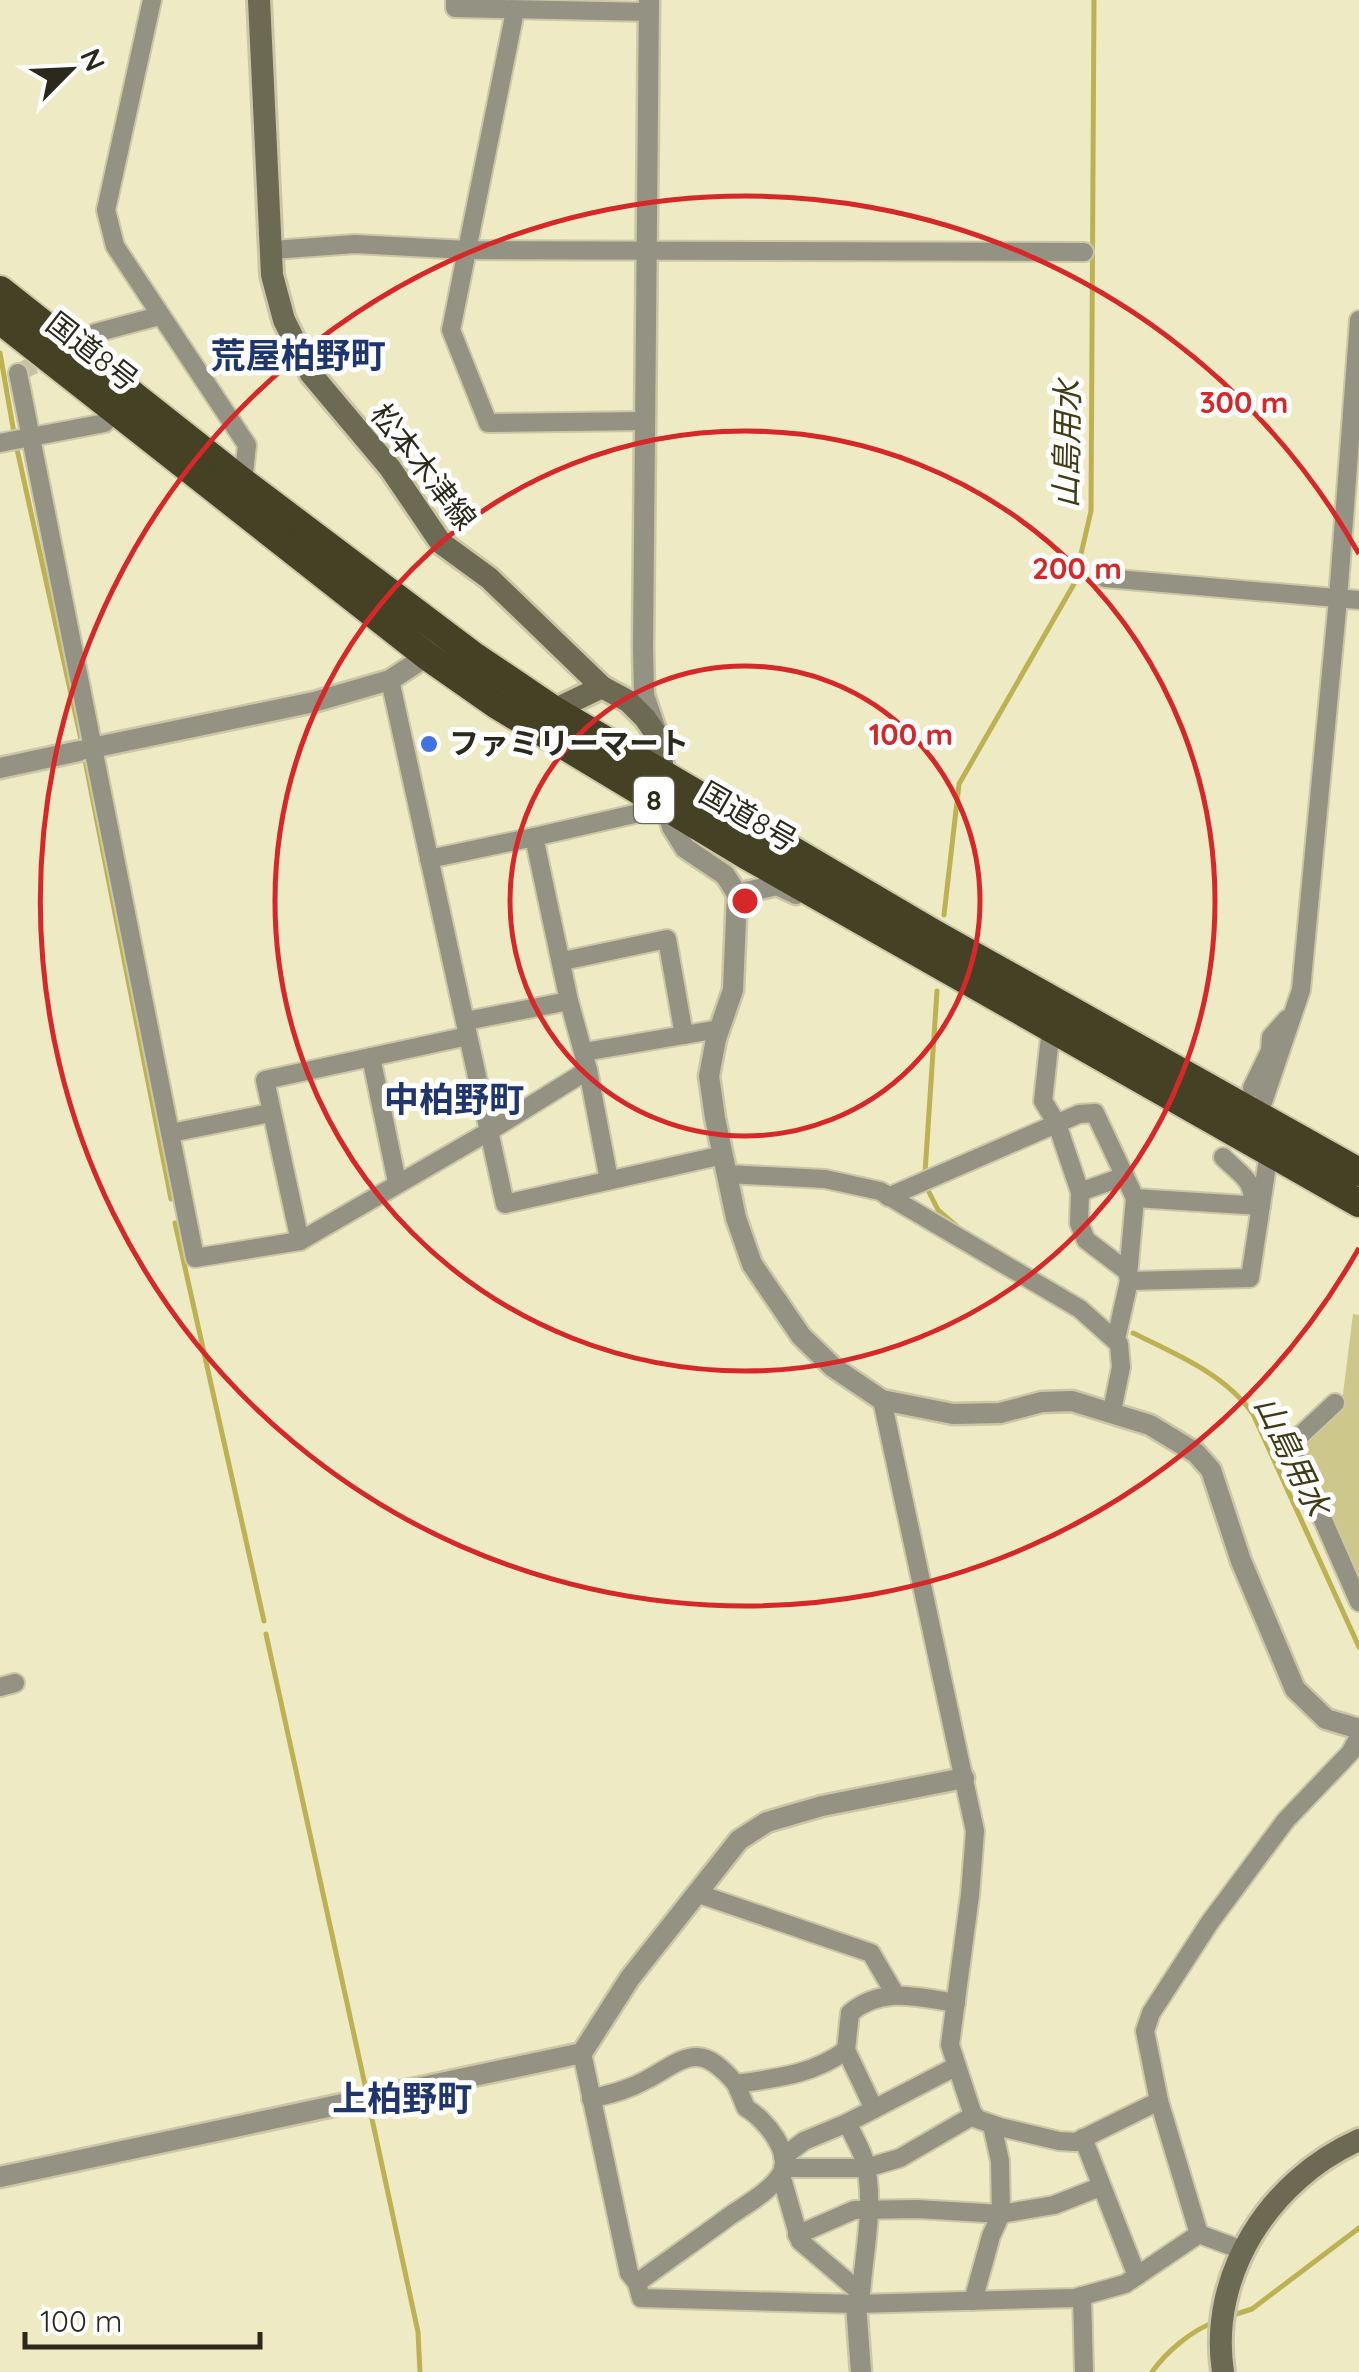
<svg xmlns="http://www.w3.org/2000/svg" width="1359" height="2372" font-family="Quicksand,'Noto Sans JP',sans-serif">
<rect width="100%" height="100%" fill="#eeeac4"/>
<!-- green -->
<path fill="#cdc78c" d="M 1353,1314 L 1359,1315 L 1359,1586 L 1299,1453 L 1300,1443 L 1342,1402 Z"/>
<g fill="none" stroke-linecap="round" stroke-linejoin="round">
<!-- stream -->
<g stroke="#bcb254" stroke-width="5">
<path d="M 0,353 L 14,433"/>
<path d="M 17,449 L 82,744"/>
<path d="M 84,755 L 171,1199"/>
<path d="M 944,915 L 959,784 L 1074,584 L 1091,511 L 1094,0"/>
<path d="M 925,1173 L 937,991"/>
<path d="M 929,1192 L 938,1210 L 960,1229"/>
<path d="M 175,1223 L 264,1621"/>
<path d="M 1133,1333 C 1176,1354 1225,1374 1253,1414 L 1359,1647"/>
<path d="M 266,1634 L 367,2094"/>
<path d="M 369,2105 L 418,2332 L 420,2372"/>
<path d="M 1230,2316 L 1252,2309 L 1359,2228"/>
<path d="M 1152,2372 C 1166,2352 1192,2330 1215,2322"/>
</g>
<!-- minor-tunnel -->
<path stroke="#c7c3a2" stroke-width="18" stroke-dasharray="18 9" stroke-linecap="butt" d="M 18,373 L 95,333"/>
<!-- minor casing -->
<g stroke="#cbc7a6" stroke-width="22">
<g id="minor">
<path d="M 152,0 L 106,210 L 115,246 L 247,445 L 243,482"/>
<path d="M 455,0 L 455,8 L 649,12"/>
<path d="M 515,11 L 451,330 L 488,423 L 645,421"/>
<path d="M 273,250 L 355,244 L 467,250 L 1084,252"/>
<path d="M 95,333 L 159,316"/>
<path d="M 18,373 L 195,1258 L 300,1241 L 488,1132 L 588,1070 L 569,1001 L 534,837 L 665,807"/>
<path d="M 0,443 L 105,423 L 114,410"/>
<path d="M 1105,578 L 1359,600"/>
<path d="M 390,680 L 505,1204 L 723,1155"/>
<path d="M 429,859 L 534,837"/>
<path d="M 563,961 L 667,939 L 684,1035 L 719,1029"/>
<path d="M 466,1021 L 569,1001"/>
<path d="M 1051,1028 L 1043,1101 L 1057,1124 L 1080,1192 L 1079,1223 L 1086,1240 L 1128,1272 L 1129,1281"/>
<path d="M 584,1052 L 684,1035"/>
<path d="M 371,1057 L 397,1182"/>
<path d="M 588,1070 L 609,1180"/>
<path d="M 1252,1088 L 1270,1051 L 1271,1037 L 1287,1019"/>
<path d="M 1259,1114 L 1301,990 L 1338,599 L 1359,320"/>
<path d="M 171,1133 L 270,1113"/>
<path d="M 1223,1157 C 1239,1174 1256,1180 1252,1205"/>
<path d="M 727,1174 L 825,1179 L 880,1191 L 1080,1309 L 1119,1344 L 1121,1367 L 1112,1411"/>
<path d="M 1080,1192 L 1125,1176"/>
<path d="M 888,1197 L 1079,1114 L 1095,1113 L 1135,1198 L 1261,1206"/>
<path d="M 300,1241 L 265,1080 L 468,1036"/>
<path d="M 1128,1276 L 1135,1198"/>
<path d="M 1116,1339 L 1129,1281 L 1250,1278 L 1269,1152"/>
<path d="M 882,1400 L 975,1831 L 970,1895 L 950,2045 L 972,2112 L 977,2119 L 1000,2127 L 1059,2141 L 1076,2142 L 1159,2101"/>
<path d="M 1335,1403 L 1290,1445 L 1359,1602"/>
<path d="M 0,1687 L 15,1683"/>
<path d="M 696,1893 L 871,1953 L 895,1994"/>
<path d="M 846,2050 L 874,2109"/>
<path d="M 582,2053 L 629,2273 L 637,2283 L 641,2298 L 856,2304 L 1075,2298 L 1125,2284 L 1199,2234"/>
<path d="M 591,2099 C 610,2094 628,2090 646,2080 C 686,2058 699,2040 736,2084 C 775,2078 813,2075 846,2050 L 850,2013 C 882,1986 918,1997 956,2003"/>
<path d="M 847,2123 C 853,2135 860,2147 864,2159 C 876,2201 864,2251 861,2293 L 856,2304"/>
<path d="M 1083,2138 L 1137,2276"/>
<path d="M 783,2157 L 804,2141 L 847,2123 L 955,2067"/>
<path d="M 783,2168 L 866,2168 L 900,2158 L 974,2115"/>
<path d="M 781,2175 L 800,2241 L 861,2293"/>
<path d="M 1199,2234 L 1159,2101 L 1145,2031 L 1151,2013 L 1210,1922 L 1286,1820 L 1350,1753 L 1359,1737"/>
<path d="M 1199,2234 L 1242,2250"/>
<path d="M 797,2235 L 854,2210 L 917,2209 L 1001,2214 L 1054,2205 L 1100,2187"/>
<path d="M 637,2283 C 668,2260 700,2238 731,2215 C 747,2204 768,2192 779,2177 C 796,2155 764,2118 746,2108 L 736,2084"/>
<path d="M 1082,2296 L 1084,2372"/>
<path d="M 973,2301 L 991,2236 L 1001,2214 L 1000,2161 L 992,2125"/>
</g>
</g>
<!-- tertiary casing -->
<g stroke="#cbc7a6" stroke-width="25">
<g id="tertiary">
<path d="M 649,0 L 643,647 L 644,695 L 656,730"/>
<path d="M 87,749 L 314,702 L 390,680 L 427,656"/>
<path d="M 0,768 L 79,751"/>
<path d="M 665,803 L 672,827 L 685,848 L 725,875 L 737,894 L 733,990 L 716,1039 L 709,1076 L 715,1118 L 736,1218 L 752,1264 L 801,1336 L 833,1367 L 882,1400 L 953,1414 L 1000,1413 L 1042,1402 L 1072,1401 L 1150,1425 L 1196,1453 L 1211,1470 L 1241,1561 L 1295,1689 L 1326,1719 L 1359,1729"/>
<path d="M 737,894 L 777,885 L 796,894"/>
<path d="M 0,2177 L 582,2053 L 630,1978 L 739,1840 L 767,1822 L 822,1806 L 964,1778"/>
<path d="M 856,2304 L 861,2372"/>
</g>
</g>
<!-- secondary casing -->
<g stroke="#cbc7a6" stroke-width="28">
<g id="secondary">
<path d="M 259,0 L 272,275 L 284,320 L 311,374 L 390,468 L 441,543 L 489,578 L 602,687 L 628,701 L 645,718 L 658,737 L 664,777"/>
<path d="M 554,710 L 602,687"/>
<path d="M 1223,2372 C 1208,2274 1271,2179 1359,2140"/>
</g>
</g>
<!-- trunk casing -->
<g stroke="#cbc7a6" stroke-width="32">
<g id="trunk">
<path d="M 0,290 L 243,482 L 471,654 L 554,710 L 933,933 L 1359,1172"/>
<path d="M 0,320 L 427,656 L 497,705 L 746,855 L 1359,1203"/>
</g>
</g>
<!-- minor -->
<use href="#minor" stroke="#949283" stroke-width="18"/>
<!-- tertiary -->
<use href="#tertiary" stroke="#949283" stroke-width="20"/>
<!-- secondary -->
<use href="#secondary" stroke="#6c6a53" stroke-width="22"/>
<!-- trunk -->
<use href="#trunk" stroke="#444124" stroke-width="28"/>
</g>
<!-- distance rings -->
<g fill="none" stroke="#d62828" stroke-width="5">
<circle cx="745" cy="901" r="235"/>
<circle cx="745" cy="901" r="470"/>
<path d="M1359 1248A705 705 0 1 1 1359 554"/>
</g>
<!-- markers -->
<circle fill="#4372e3" stroke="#fff" stroke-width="4" cx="429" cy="744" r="10"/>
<g text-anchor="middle" stroke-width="10" stroke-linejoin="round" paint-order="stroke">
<!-- shield labels -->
<rect fill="#fff" stroke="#6b695f" stroke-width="2.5" x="634" y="777" width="40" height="46" rx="8"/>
<g font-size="28" font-weight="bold" fill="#2b291b">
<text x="654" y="810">8</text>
</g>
<!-- street labels -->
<g font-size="30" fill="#2b291b" stroke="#fff">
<text transform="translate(92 352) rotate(38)" y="10">国道8号</text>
<text transform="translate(423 467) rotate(52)" y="10">松本木津線</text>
<text transform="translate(748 817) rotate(30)" y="10">国道8号</text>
</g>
<!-- poi labels -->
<g font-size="30" font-weight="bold" fill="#2b291b" stroke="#fff" text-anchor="start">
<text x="449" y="754">ファミリーマート</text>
</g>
<!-- water labels -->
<g font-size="32" font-style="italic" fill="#3f3b13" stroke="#fff">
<text transform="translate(1067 444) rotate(-89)" y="11">山島用水</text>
<text transform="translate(1292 1456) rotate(64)" y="11">山島用水</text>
</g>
<!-- quarter labels -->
<g font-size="35" font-weight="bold" fill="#1f366d" stroke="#fff">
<text x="298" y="368">荒屋柏野町</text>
<text x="454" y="1112">中柏野町</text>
<text x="402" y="2111">上柏野町</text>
</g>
</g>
<circle cx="745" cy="901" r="15" fill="#d62828" stroke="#fff" stroke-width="5"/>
<g font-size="30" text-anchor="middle" font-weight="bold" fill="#d62828" stroke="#fff" stroke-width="10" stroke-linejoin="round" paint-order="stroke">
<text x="1244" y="413">300 m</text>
<text x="1077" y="579">200 m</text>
<text x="911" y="745">100 m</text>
</g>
<!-- north arrow -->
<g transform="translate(70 70) rotate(66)" stroke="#ffffff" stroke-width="8" paint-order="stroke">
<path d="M0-8L18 38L0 25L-18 38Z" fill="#2b291b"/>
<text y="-15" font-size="28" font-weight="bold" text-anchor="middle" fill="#2b291b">N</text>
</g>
<!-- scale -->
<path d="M25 2332v15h235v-15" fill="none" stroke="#2b291b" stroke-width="5"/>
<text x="40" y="2332" font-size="30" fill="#2b291b" stroke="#ffffff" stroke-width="8" paint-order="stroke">100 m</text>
</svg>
